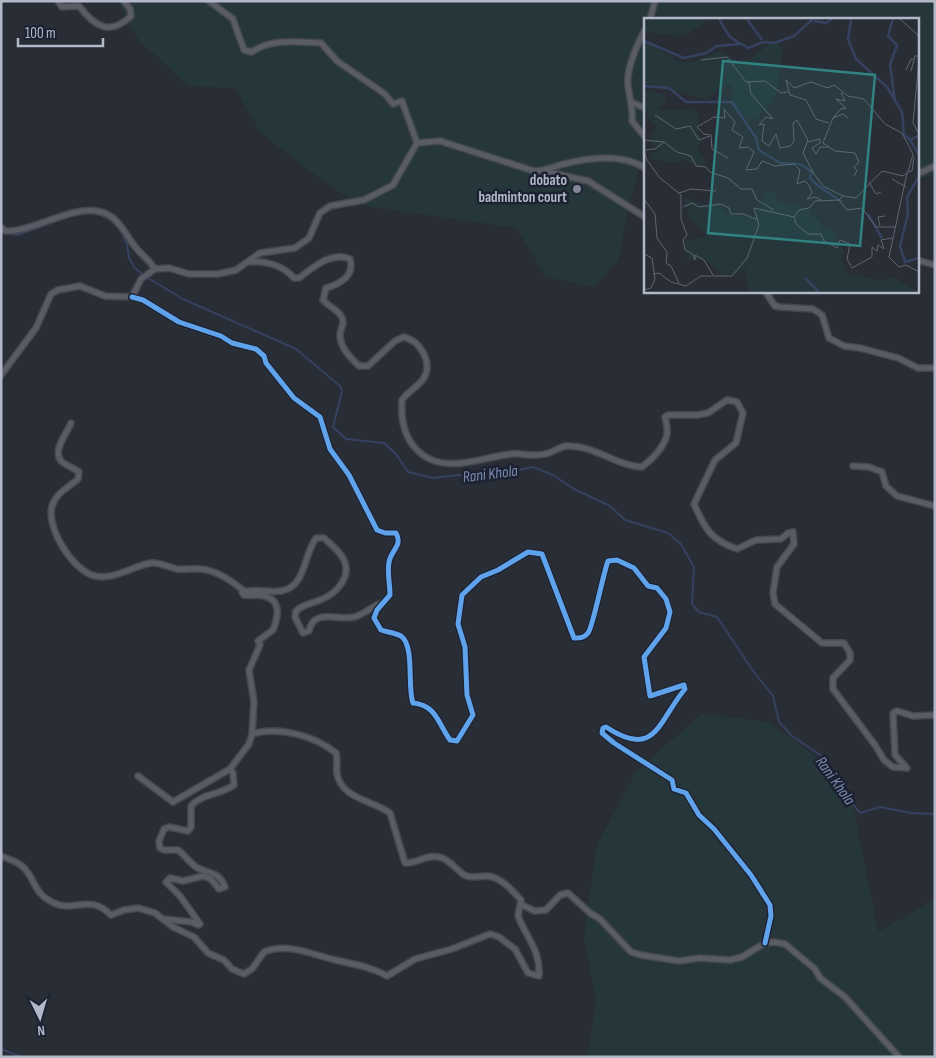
<svg xmlns="http://www.w3.org/2000/svg" width="936" height="1058" font-family="'Sofia Sans Condensed',sans-serif">
<rect width="100%" height="100%" fill="#292d36"/>
<!-- green -->
<g fill="#26373c">
<path d="M 117,1 L 935,1 L 935,175 L 917,179 L 917,19 L 645,19 L 645,151 L 636,177 L 618,260 L 594,287 L 546,277 L 517,228 L 360,205 L 319,178 L 261,133 L 235,88 L 188,86 L 139,40 Z"/>
<path d="M 701,714 L 768,722 L 821,760 L 853,806 L 878,932 L 935,899 L 935,1057 L 588,1057 L 596,999 L 584,937 L 597,845 L 636,772 Z"/>
</g>
<g fill="none" stroke-linecap="round" stroke-linejoin="round">
<!-- stream -->
<g stroke="#35425f" stroke-width="2">
<path d="M 98,214 L 111,220 L 121,231 L 127,244 L 129,258 L 135,268 L 143,275 L 183,299 L 296,349 L 340,386 L 342,391 L 333,427 L 346,439 L 384,443 L 396,454 L 408,472 L 433,478 L 468,474 L 494,475 L 533,467 L 553,475 L 574,489 L 610,506 L 625,520 L 668,533 L 681,544 L 694,567 L 692,604 L 699,612 L 717,617 L 753,671 L 773,696 L 779,722 L 792,736 L 823,757 L 851,802 L 860,813 L 880,807 L 911,813 L 935,814"/>
<path d="M 7,233 L 18,235 L 67,217"/>
<path d="M 1,1049 L 22,1057"/>
</g>
<!-- minor casing -->
<g stroke="#45484f" stroke-width="8">
<g id="minor">
<path d="M 58,1 L 62,7 L 79,6 C 95,27 110,36 131,16 L 130,9 L 124,1"/>
<path d="M 209,1 L 233,19 L 244,50 L 252,52 C 271,38 298,42 321,43 L 337,61 L 385,94 L 393,104 L 402,101 L 417,143"/>
<path d="M 650,19 L 655,1"/>
<path d="M 645,30 C 637,45 626,69 628,86 C 630,100 633,106 632,121 L 645,137"/>
<path d="M 633,103 L 645,108"/>
<path d="M 547,172 L 588,181 L 645,217"/>
<path d="M 917,174 L 935,166"/>
<path d="M 1,227 L 5,231 C 39,232 84,195 113,218 C 124,227 128,239 137,249 C 143,256 149,260 155,269"/>
<path d="M 917,260 L 935,265"/>
<path d="M 251,262 C 267,261 283,266 294,278 L 299,278 C 314,267 331,251 350,259 C 355,276 340,284 326,288 L 323,300 C 328,306 337,309 341,316 C 346,323 340,328 340,335 C 340,348 351,358 359,366 L 368,366 L 395,341 L 404,337 C 420,341 433,362 424,378 C 418,387 407,392 402,400 C 399,440 421,468 462,463 C 479,461 495,456 511,454 C 522,453 534,457 545,454 C 552,453 559,447 566,446 C 592,444 616,466 642,467 C 652,460 665,446 667,434 C 668,429 666,422 665,417 L 668,415 L 697,415 L 708,413 L 727,400 L 737,402 L 743,413 L 736,443 L 715,460 L 694,504 C 705,529 711,540 737,549 L 756,540 L 781,539 L 788,533 L 793,532 L 794,544 L 777,567 L 773,593 L 775,604 L 822,643 L 844,643 L 850,653 L 850,660 L 833,678 L 833,689 L 875,745 L 884,760 L 893,767 L 907,768 L 895,755 L 893,713 L 897,711 L 913,716 L 935,715"/>
<path d="M 765,291 L 775,306 L 780,307 L 813,309 L 822,315 L 829,338 L 844,346 L 860,348 L 898,358 L 918,368 L 935,368"/>
<path d="M 132,297 L 143,300 L 179,322 L 221,336 L 232,343 L 256,349 L 264,356 L 266,363 L 294,398 L 320,417 L 330,449 L 349,475 L 377,530 L 385,533 L 396,533 C 403,546 391,550 389,562 C 387,573 390,584 390,595 L 377,610 L 374,618 L 381,630 C 387,632 396,633 401,636 C 415,646 407,687 413,703 C 436,705 438,723 450,740 L 457,741 L 473,715 L 467,695 L 465,647 L 458,624 L 462,595 L 481,577 L 498,570 L 528,552 L 542,554 L 574,638 C 580,638 584,638 588,633 C 593,627 603,574 608,561 L 617,560 L 634,568 L 648,586 L 657,588 L 666,599 L 670,612 L 666,628 L 644,657 L 650,696 L 684,685 L 685,689 C 658,721 656,760 606,727 L 603,728 L 602,733 L 614,743 L 672,780 L 674,789 L 686,793 L 699,815 L 714,829 L 751,875 L 770,905 L 771,916 L 765,943"/>
<path d="M 1,375 L 36,328 L 51,294 L 58,290 L 80,286 L 105,296 L 132,297 L 141,279 L 155,269 L 169,268 L 189,274 L 218,274 L 236,270 L 260,253 L 295,248 L 309,238 L 320,213 L 330,206 L 364,200 L 393,185 L 417,143 L 440,141 L 534,171 C 545,171 550,168 560,165 C 586,158 622,153 645,168"/>
<path d="M 71,423 C 68,432 52,450 61,461 C 65,465 74,468 79,472 L 78,479 C 69,487 56,493 52,506 C 46,528 73,571 95,576 C 114,580 133,566 151,563 C 160,562 168,567 177,569 C 184,570 193,568 200,569 C 216,570 232,581 244,591"/>
<path d="M 853,466 L 869,467 L 882,472 L 886,486 L 897,496 L 935,506"/>
<path d="M 138,776 L 173,802 L 230,769 L 249,744 L 252,734 L 254,702 L 249,670 L 260,645 L 258,641 L 273,630 C 278,618 282,600 264,596 C 259,594 250,596 244,595 L 242,592 C 254,588 269,593 281,591 C 306,587 303,556 316,538 L 324,538 C 329,543 339,551 343,558 C 353,577 336,594 320,600 C 311,604 303,604 296,611 L 295,617 L 303,633 L 309,631 C 314,606 341,623 357,616 C 366,613 372,606 382,603"/>
<path d="M 1,856 C 8,859 16,861 22,866 C 36,878 32,893 54,903 C 75,913 89,893 111,915 L 124,910 L 138,908 L 155,913 L 173,927 L 194,937 L 208,953 L 224,960 L 232,969 L 244,974 L 252,969 L 264,952 C 288,942 313,955 335,960 C 354,964 371,967 387,976 L 415,959 L 452,949 L 490,934 L 499,937 L 515,949 L 528,973 L 539,976 C 541,951 526,937 518,916 L 521,900 C 513,891 501,877 487,876 C 479,876 472,879 464,875 C 456,869 449,859 439,857 C 426,854 417,864 405,863 L 390,813 C 372,800 342,799 337,774 C 336,767 338,760 336,753 C 315,736 279,726 252,734"/>
<path d="M 522,905 L 535,911 L 546,910 L 560,895 L 568,893 L 590,913 L 600,919 L 631,952 L 641,955 L 679,961 L 700,958 L 730,960 L 742,957 L 765,943 L 774,942 L 785,944 L 815,969 L 820,978 L 845,997 L 899,1057"/>
<path d="M 163,919 L 192,922 L 198,925 L 200,924 L 180,896 L 166,882 L 170,878 L 183,881 L 203,876 L 211,879 L 219,889 L 225,887 C 219,871 208,874 196,867 C 189,862 185,855 178,850 L 164,850 L 160,848 L 159,841 L 164,829 L 169,827 L 188,831 L 191,827 L 191,806 C 202,793 221,795 234,785 L 233,773 L 230,769"/>
</g>
</g>
<!-- minor -->
<use href="#minor" stroke="#595c64" stroke-width="5"/>
<!-- cycleway casing -->
<g stroke="#1c2231" stroke-width="8">
<path id="cycleway" d="M 132,297 L 143,300 L 179,322 L 221,336 L 232,343 L 256,349 L 264,356 L 266,363 L 294,398 L 320,417 L 330,449 L 349,475 L 377,530 L 385,533 L 396,533 C 403,546 391,550 389,562 C 387,573 390,584 390,595 L 377,610 L 374,618 L 381,630 C 387,632 396,633 401,636 C 415,646 407,687 413,703 C 436,705 438,723 450,740 L 457,741 L 473,715 L 467,695 L 465,647 L 458,624 L 462,595 L 481,577 L 498,570 L 528,552 L 542,554 L 574,638 C 580,638 584,638 588,633 C 593,627 603,574 608,561 L 617,560 L 634,568 L 648,586 L 657,588 L 666,599 L 670,612 L 666,628 L 644,657 L 650,696 L 684,685 L 685,689 C 658,721 656,760 606,727 L 603,728 L 602,733 L 614,743 L 672,780 L 674,789 L 686,793 L 699,815 L 714,829 L 751,875 L 770,905 L 771,916 L 765,943"/>
</g>
<!-- cycleway -->
<use href="#cycleway" stroke="#60a3ed" stroke-width="5"/>
</g>
<!-- markers -->
<circle fill="#828795" stroke="#1c2231" stroke-width="2" cx="577" cy="189" r="5"/>
<g text-anchor="middle" stroke-width="5" stroke-linejoin="round" paint-order="stroke">
<!-- poi labels -->
<g font-size="15" font-weight="bold" fill="#b2b8c8" stroke="#1c2231" text-anchor="end">
<text x="567" y="185">dobato<tspan x="567" dy="17">badminton court</tspan></text>
</g>
<!-- water labels -->
<g font-size="16" font-style="italic" fill="#7a8bb0" stroke="#1c2231">
<text transform="translate(490 473) rotate(-7)" y="6">Rani Khola</text>
<text transform="translate(836 780) rotate(54)" y="6">Rani Khola</text>
</g>
</g>
<!-- overview -->
<g transform="translate(644 18)">
<rect width="275" height="275" fill="#292d36"/>
<path d="M 0,1 L 60,1 L 64,2 L 39,18 L 0,14 ZM 0,23 L 35,44 L 50,44 L 76,33 L 95,44 L 106,41 L 128,24 L 139,30 L 131,82 L 112,102 L 102,100 L 94,93 L 89,85 L 87,65 L 61,81 L 0,65 ZM 0,73 L 20,76 L 22,84 L 13,90 L 20,93 L 43,91 L 55,95 L 54,113 L 58,122 L 53,130 L 63,145 L 57,149 L 42,142 L 26,145 L 8,141 L 7,138 L 14,131 L 9,128 L 6,119 L 12,109 L 0,93 ZM 124,173 L 131,175 L 135,184 L 160,189 L 175,203 L 179,210 L 187,211 L 199,231 L 199,245 L 204,256 L 237,262 L 248,259 L 275,274 L 106,274 L 101,249 L 94,255 L 79,257 L 60,241 L 43,242 L 41,223 L 63,218 L 46,202 L 39,179 L 60,186 L 75,185 L 83,196 L 110,200 Z" fill="#26373c"/>
<path fill="none" stroke="#35425f" stroke-width="2.5" d="M 75,1 L 85,18 L 96,26M 103,1 L 118,22M 207,1 L 204,21 L 212,41 L 243,69 L 258,94 L 260,116 L 266,122 L 274,118M 249,1 L 244,18 L 253,27 L 246,47 L 251,83M 170,3 L 182,5 L 188,1M 0,23 L 40,40 L 62,35 L 73,28 L 98,26 L 104,30 L 119,24 L 131,25 L 150,18 L 169,1M 0,68 L 25,70 L 42,84 L 88,84 L 112,120 L 115,132 L 136,145 L 156,146 L 168,154 L 166,160 L 173,167 L 198,184M 266,122 L 275,137M 275,158 L 263,179 L 264,196 L 256,228 L 261,244 L 275,240M 224,196 L 238,220M 161,260 L 175,274"/>
<path fill="none" stroke="#606570" stroke-width="1" d="M 256,1 L 274,17 L 275,23M 57,42 L 83,39 L 102,64 L 121,63 L 137,75 L 144,74M 275,42 L 269,105 L 275,116M 262,52 L 267,41 L 270,41M 267,53 L 271,38 L 275,38M 105,64 L 107,76 L 129,101 L 122,99 L 115,107 L 120,106 L 118,123 L 125,128 L 132,116 L 136,130 L 146,128 L 150,123 L 149,105 L 153,102 L 164,122 L 159,135 L 170,156 L 179,168 L 199,178M 11,97 L 32,111 L 46,108 L 55,122 L 66,118M 189,100 L 197,91 L 202,90 L 192,81 L 201,83 L 197,75 L 199,76M 185,105 L 172,101 L 162,82 L 146,77 L 142,62 L 150,70 L 167,64 L 184,70 L 190,67 L 204,78 L 220,81 L 241,106 L 258,115 L 269,136M 0,122 L 20,124M 164,124 L 176,121 L 176,125 L 168,130 L 172,136 L 176,129 L 185,129 L 179,125 L 189,100 L 199,96 L 204,100M 185,129 L 191,133 L 211,135 L 215,144 L 210,149 L 213,153 L 210,158M 84,140 L 68,131 L 67,117 L 60,116 L 53,109 L 70,99 L 81,100 L 80,91 L 91,104 L 88,112 L 99,119 L 95,130 L 104,129 L 110,134 L 102,152 L 113,151 L 118,143 L 131,148 L 150,146 L 156,152 L 153,166 L 161,163 L 165,167 L 168,175 L 163,181 L 171,179 L 177,182M 264,154 L 268,153 L 270,139M 263,155 L 245,239 L 255,249 L 262,247 L 275,254M 248,161 L 262,169M 225,164 L 232,176 L 237,174M 275,172 L 275,188M 35,175 L 47,171 L 72,173M 0,181 L 11,196 L 13,220 L 23,234 L 22,245 L 27,248 L 35,265M 195,182 L 203,192 L 218,190 L 232,209 L 251,209M 39,189 L 48,185 L 55,189 L 77,186 L 85,190 L 87,196 L 99,196 L 114,202M 236,208 L 234,199 L 241,198M 248,220 L 237,222 L 240,231 L 234,227 L 233,233 L 228,229 L 228,239 L 208,250 L 203,241 L 206,226 L 196,222 L 193,230 L 180,223 L 177,216 L 164,216 L 152,206 L 150,199 L 155,192 L 165,190 L 171,183 L 195,182 L 199,178 L 212,180 L 238,153 L 259,158 L 264,154 L 269,136M 0,236 L 8,240 L 11,261 L 7,270 L 0,272M 9,256 L 15,255 L 27,264 L 42,268 L 57,258 L 88,258 L 103,240 L 115,207 L 110,190 L 150,199M 69,257 L 60,242 L 51,237 L 51,242 L 49,236 L 41,232 L 39,222 L 43,217 L 37,201 L 37,177 L 15,159 L 3,142 L 0,132 L 11,131 L 20,124 L 33,134 L 47,138 L 52,148 L 62,149 L 66,154 L 84,160 L 97,171 L 108,171 L 113,182 L 130,192"/>
<path fill="#308380" fill-opacity="0.15" stroke="#308380" stroke-width="2.5" d="M 79,43 L 231,57 L 216,228 L 64,215 Z"/>
<rect width="275" height="275" fill="none" stroke="#b2b8c8" stroke-width="2.5"/>
</g>
<!-- border -->
<rect width="936" height="1058" fill="none" stroke="#b2b8c8" stroke-width="5"/>
<!-- north arrow -->
<g transform="translate(40 1018) rotate(175)" stroke="#1c2231" stroke-width="4" paint-order="stroke">
<path d="M0-4L9 19L0 12L-9 19Z" fill="#b2b8c8"/>
<text y="-8" font-size="14" font-weight="bold" text-anchor="middle" fill="#b2b8c8">N</text>
</g>
<!-- scale -->
<path d="M18 38v8h85v-8" fill="none" stroke="#b2b8c8" stroke-width="2.5"/>
<text x="25" y="38" font-size="15" fill="#b2b8c8" stroke="#1c2231" stroke-width="4" paint-order="stroke">100 m</text>
</svg>
